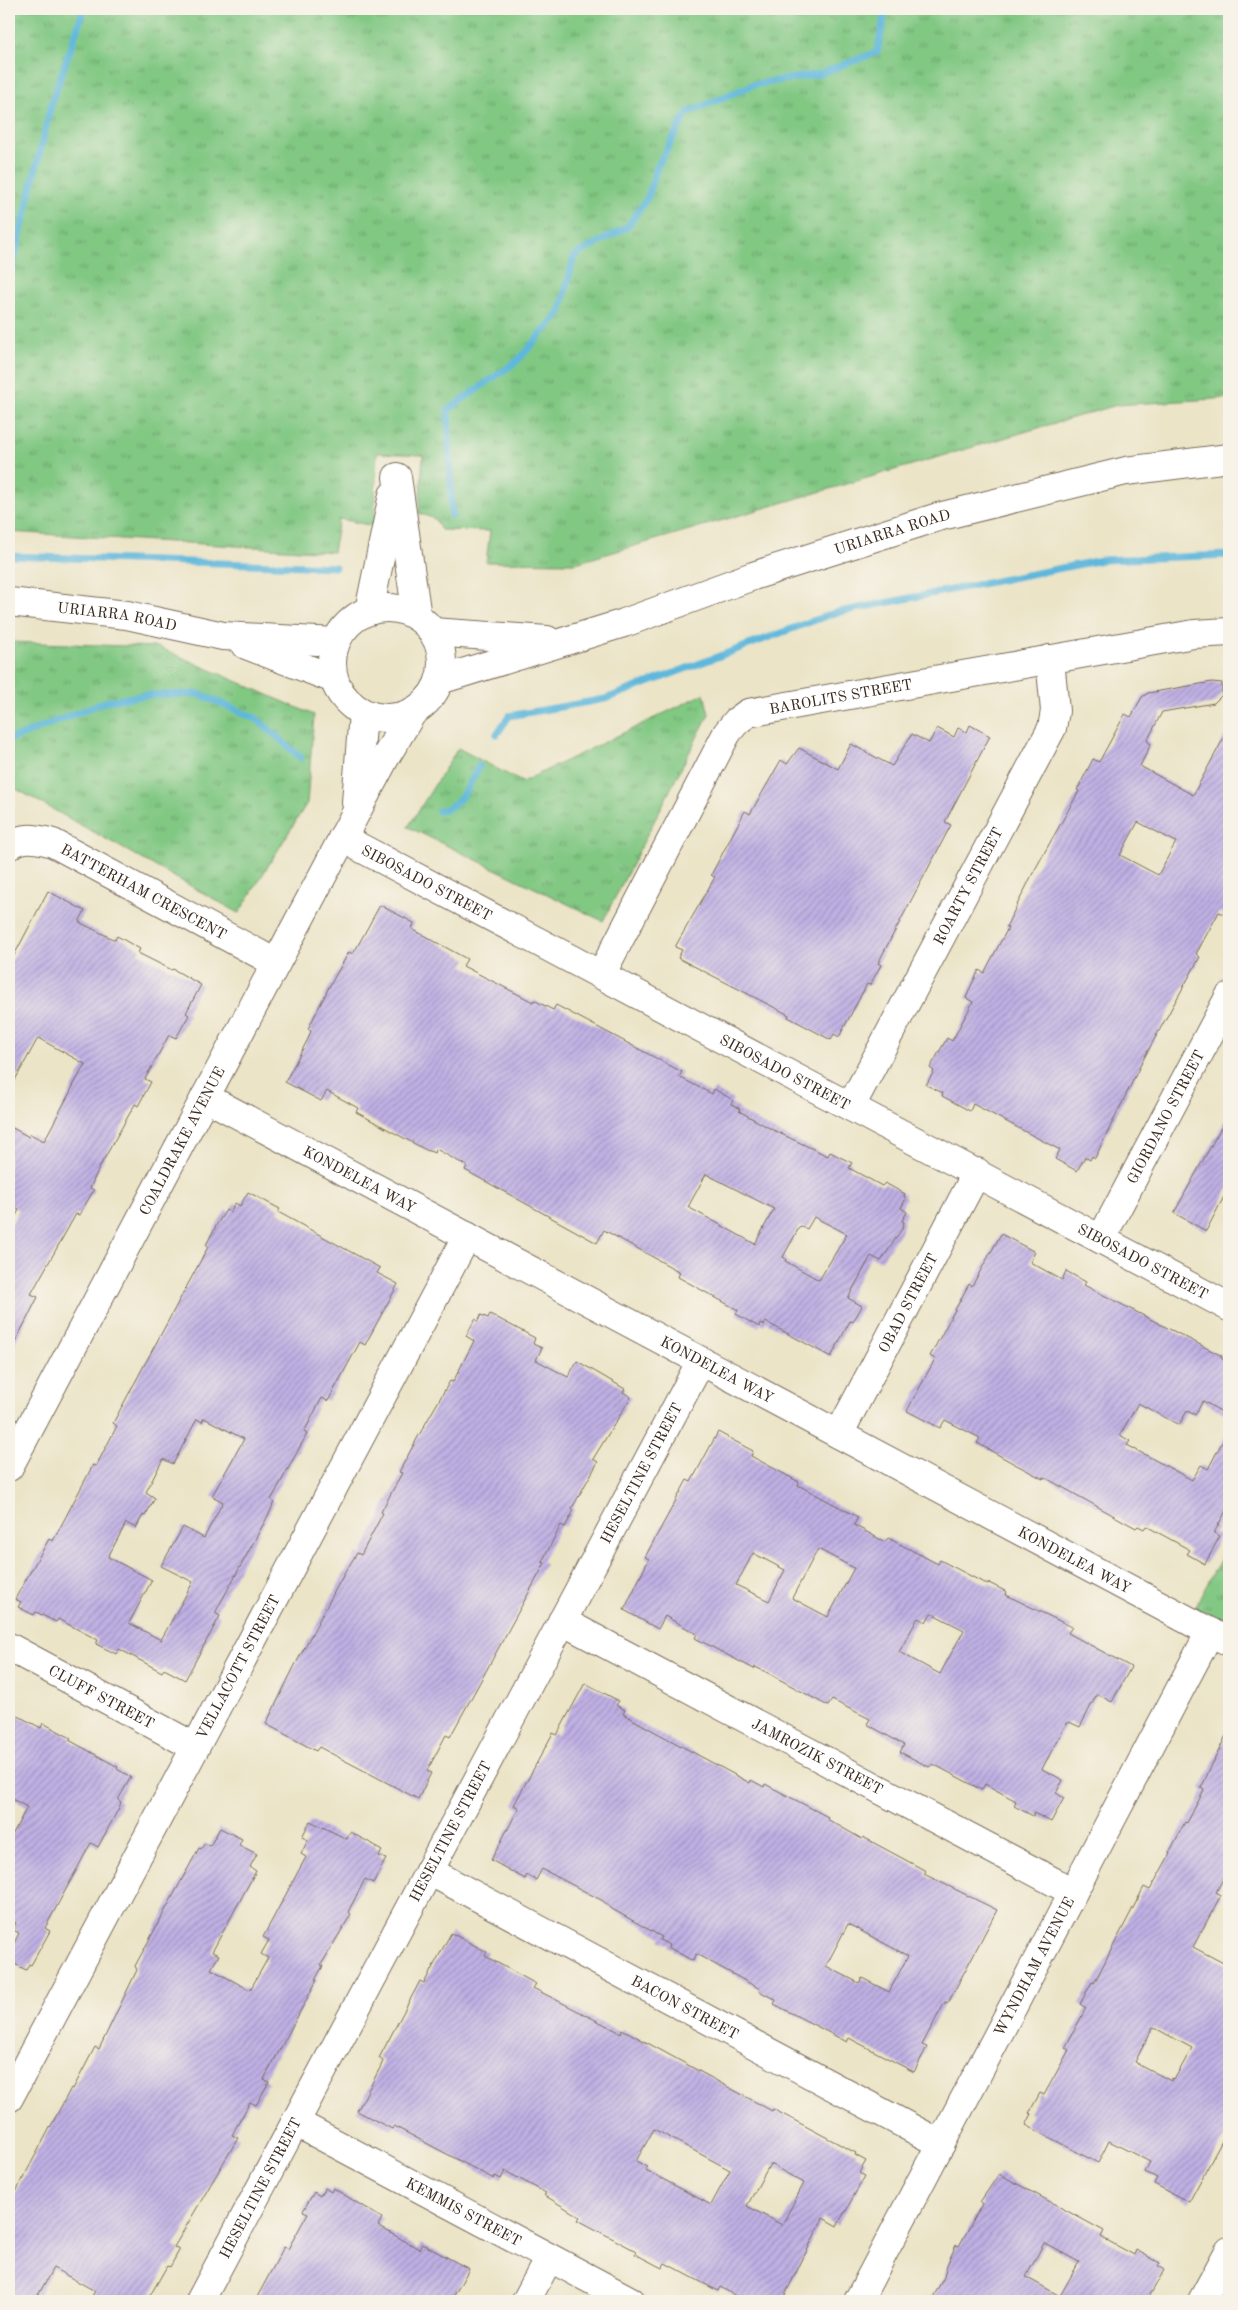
<svg xmlns="http://www.w3.org/2000/svg" width="1238" height="2310" font-family="'Old Standard TT',serif">
<defs>
<pattern id="grass-tufts" width="24" height="20" patternUnits="userSpaceOnUse" patternTransform="scale(1.25)"><rect width="24" height="20" fill="#81c883"/><path d="M3 7l-1-3M5 7V3M7 7l1-3M15 17l-1-3M17 17v-4M19 17l1-3" fill="none" stroke="#6ba36b"/></pattern>
<pattern id="building-hatch" width="6" height="6" patternUnits="userSpaceOnUse" patternTransform="scale(1.25)"><rect width="6" height="6" fill="#c0b1e5"/><path d="M-1 1l2-2M0 6l6-6M5 7l2-2" fill="none" stroke="#9d90b9"/></pattern>
</defs>
<rect width="100%" height="100%" fill="#f7f3e8"/>
<filter id="ink" filterUnits="userSpaceOnUse"><feTurbulence type="fractalNoise" baseFrequency=".02" numOctaves="2"/><feDisplacementMap in="SourceGraphic" scale="10" xChannelSelector="R" yChannelSelector="G"/><feConvolveMatrix kernelMatrix="1 2 1 2 8 2 1 2 1" color-interpolation-filters="sRGB"/></filter>
<filter id="wash" filterUnits="userSpaceOnUse"><feTurbulence type="fractalNoise" baseFrequency=".0096" numOctaves="4" result="noise"/><feDisplacementMap in="SourceGraphic" scale="20" xChannelSelector="R" yChannelSelector="G"/><feGaussianBlur stdDeviation="1.12" result="paint"/><feColorMatrix in="noise" values="0 0 0 0 0 0 0 0 0 0 0 0 0 0 0 0 0 1.4 0 .05"/><feComposite in="paint" operator="in"/></filter>
<g filter="url(#wash)">
<rect width="100%" height="100%" fill="#ebe4c7"/>
<!-- grass -->
<g fill="url(#grass-tufts)" stroke="#5e7950">
<path d="M 9,9 L 1229,9 L 1229,398 L 1117,405 L 576,563 L 486,562 L 490,531 L 441,530 L 435,519 L 419,513 L 423,455 L 377,453 L 374,526 L 339,519 L 333,552 L 9,532 Z"/>
<path d="M 9,642 L 158,647 L 314,715 L 307,803 L 239,913 L 9,785 Z"/>
<path d="M 704,694 L 709,714 L 603,921 L 408,827 L 458,748 L 522,782 Z"/>
<path d="M 1229,1543 L 1229,1626 L 1195,1607 Z"/>
</g>
<g fill="none" stroke-linecap="round" stroke-linejoin="round">
<!-- stream -->
<g stroke="#5eb7db" stroke-width="7">
<path d="M 9,282 L 52,101 L 84,9"/>
<path d="M 452,516 L 448,410 L 517,361 L 560,313 L 574,256 L 627,227 L 648,197 L 657,167 L 687,113 L 752,85 L 819,74 L 877,52 L 886,9"/>
<path d="M 9,556 L 335,567"/>
<path d="M 497,734 L 509,716 L 605,699 L 834,613 L 1102,560 L 1229,555"/>
<path d="M 9,739 L 17,737 L 107,701 L 147,695 L 199,694 L 257,719 L 301,758"/>
<path d="M 439,811 C 461,808 469,784 479,766"/>
</g>
</g>
<g id="blocks">
<!-- building -->
<g fill="url(#building-hatch)" fill-rule="evenodd">
<path d="M 1212,682 L 1222,683 L 1222,695 L 1214,703 L 1162,712 L 1147,741 L 1151,744 L 1140,766 L 1193,795 L 1229,728 L 1229,902 L 1223,914 L 1219,912 L 1196,954 L 1200,957 L 1144,1058 L 1095,1158 L 1092,1156 L 1090,1160 L 1085,1157 L 1077,1171 L 1055,1159 L 1060,1150 L 973,1104 L 970,1111 L 942,1096 L 943,1093 L 926,1085 L 934,1071 L 930,1068 L 947,1038 L 952,1041 L 973,1002 L 966,998 L 971,986 L 979,970 L 984,973 L 1008,928 L 1006,927 L 1033,873 L 1079,791 L 1077,790 L 1093,759 L 1099,762 L 1125,714 L 1131,717 L 1142,697 L 1148,693 ZM 1138,822 L 1176,842 L 1158,875 L 1120,855 Z"/>
<path d="M 970,725 L 990,736 L 945,822 L 951,825 L 878,963 L 881,965 L 870,985 L 867,984 L 839,1037 L 834,1034 L 831,1040 L 788,1017 L 789,1015 L 678,958 L 682,950 L 675,947 L 715,877 L 711,875 L 745,811 L 750,814 L 781,760 L 787,764 L 799,748 L 838,769 L 851,744 L 892,766 L 912,734 L 929,743 L 937,728 L 954,737 L 958,728 L 967,732 Z"/>
<path d="M 48,891 L 85,911 L 79,922 L 115,940 L 117,936 L 140,949 L 138,953 L 172,970 L 173,969 L 201,985 L 186,1013 L 189,1015 L 176,1038 L 169,1035 L 145,1079 L 151,1082 L 138,1106 L 135,1104 L 99,1168 L 90,1188 L 94,1190 L 79,1215 L 76,1214 L 31,1294 L 38,1297 L 9,1354 L 9,1228 L 19,1210 L 9,1204 L 9,1126 L 29,1137 L 30,1134 L 44,1141 L 85,1064 L 38,1038 L 9,1091 L 9,965 Z"/>
<path d="M 380,905 L 414,923 L 412,929 L 467,959 L 463,966 L 533,1002 L 534,1000 L 553,1010 L 556,1005 L 682,1072 L 679,1077 L 712,1094 L 714,1089 L 733,1100 L 731,1104 L 740,1109 L 739,1111 L 773,1130 L 828,1156 L 830,1152 L 852,1163 L 849,1168 L 882,1186 L 885,1183 L 905,1194 L 904,1197 L 906,1198 L 901,1208 L 907,1212 L 902,1221 L 904,1222 L 902,1229 L 881,1261 L 871,1256 L 848,1298 L 862,1306 L 853,1322 L 850,1321 L 831,1357 L 766,1322 L 764,1325 L 760,1323 L 759,1327 L 736,1314 L 738,1310 L 678,1277 L 680,1272 L 604,1230 L 597,1243 L 465,1170 L 467,1166 L 436,1149 L 435,1153 L 426,1150 L 356,1112 L 358,1108 L 327,1091 L 321,1101 L 285,1082 L 308,1039 L 311,1031 L 308,1029 L 329,987 L 349,952 L 353,954 L 357,947 ZM 706,1174 L 774,1209 L 755,1244 L 688,1207 ZM 814,1217 L 847,1234 L 819,1280 L 785,1261 L 786,1259 L 783,1257 L 800,1226 L 807,1229 Z"/>
<path d="M 1229,1113 L 1229,1187 L 1206,1231 L 1174,1213 Z"/>
<path d="M 248,1192 L 280,1209 L 278,1212 L 380,1268 L 377,1273 L 398,1284 L 365,1345 L 360,1342 L 328,1401 L 322,1398 L 304,1432 L 307,1434 L 271,1500 L 274,1502 L 270,1512 L 215,1613 L 220,1616 L 185,1680 L 164,1669 L 162,1672 L 119,1649 L 116,1654 L 96,1644 L 98,1640 L 58,1619 L 56,1622 L 36,1612 L 34,1615 L 18,1607 L 21,1602 L 15,1599 L 49,1539 L 53,1541 L 93,1465 L 96,1466 L 117,1426 L 113,1423 L 208,1247 L 206,1245 L 217,1224 L 226,1210 L 230,1212 L 235,1203 L 240,1206 ZM 204,1418 L 244,1439 L 212,1496 L 223,1502 L 204,1538 L 183,1527 L 161,1566 L 193,1582 L 161,1640 L 129,1623 L 152,1580 L 108,1557 L 126,1523 L 136,1528 L 143,1515 L 145,1516 L 155,1498 L 146,1492 L 163,1459 L 173,1464 L 197,1419 L 202,1422 Z"/>
<path d="M 1001,1234 L 1035,1252 L 1030,1262 L 1062,1280 L 1066,1271 L 1086,1282 L 1084,1285 L 1222,1356 L 1221,1358 L 1229,1363 L 1229,1416 L 1203,1401 L 1195,1415 L 1187,1411 L 1179,1425 L 1138,1403 L 1120,1435 L 1130,1441 L 1127,1445 L 1192,1480 L 1201,1465 L 1208,1469 L 1229,1429 L 1229,1505 L 1214,1533 L 1220,1536 L 1205,1564 L 1187,1554 L 1190,1550 L 1146,1526 L 1144,1529 L 1138,1526 L 1136,1528 L 1044,1477 L 1043,1479 L 1011,1462 L 977,1443 L 980,1438 L 945,1420 L 940,1428 L 907,1411 L 935,1359 L 930,1356 L 969,1284 L 972,1286 Z"/>
<path d="M 490,1314 L 535,1338 L 533,1344 L 542,1348 L 536,1360 L 568,1377 L 577,1361 L 625,1389 L 623,1392 L 631,1397 L 593,1459 L 598,1462 L 572,1508 L 574,1510 L 565,1527 L 561,1525 L 542,1562 L 545,1563 L 450,1737 L 446,1735 L 427,1771 L 431,1773 L 418,1799 L 319,1747 L 316,1751 L 266,1724 L 293,1669 L 344,1574 L 357,1553 L 361,1555 L 383,1513 L 381,1512 L 402,1473 L 399,1472 L 419,1435 L 450,1381 L 453,1382 L 474,1341 L 466,1336 L 475,1319 L 478,1321 L 481,1315 L 488,1318 Z"/>
<path d="M 718,1432 L 753,1451 L 751,1456 L 799,1482 L 798,1485 L 858,1517 L 854,1525 L 885,1542 L 888,1538 L 938,1564 L 940,1560 L 988,1585 L 989,1583 L 1007,1592 L 1006,1595 L 1072,1627 L 1068,1633 L 1131,1667 L 1112,1702 L 1097,1694 L 1080,1727 L 1069,1722 L 1066,1724 L 1042,1769 L 1063,1780 L 1056,1793 L 1064,1798 L 1051,1822 L 1034,1813 L 1033,1816 L 1014,1806 L 1016,1801 L 985,1784 L 982,1790 L 933,1764 L 929,1767 L 900,1752 L 904,1745 L 867,1724 L 870,1719 L 832,1700 L 828,1706 L 766,1672 L 755,1667 L 754,1669 L 695,1638 L 697,1634 L 665,1616 L 658,1629 L 624,1610 L 649,1559 L 645,1557 L 687,1480 L 691,1482 ZM 818,1549 L 854,1568 L 828,1617 L 792,1598 ZM 753,1553 L 785,1570 L 769,1601 L 736,1585 ZM 931,1613 L 964,1630 L 940,1674 L 899,1652 L 918,1618 L 926,1622 Z"/>
<path d="M 585,1683 L 619,1701 L 616,1705 L 625,1710 L 623,1714 L 659,1734 L 750,1783 L 751,1780 L 764,1787 L 765,1784 L 828,1817 L 827,1819 L 862,1839 L 863,1837 L 926,1871 L 924,1874 L 997,1910 L 948,2003 L 945,2002 L 922,2045 L 927,2047 L 914,2072 L 849,2038 L 847,2042 L 774,2004 L 776,2000 L 759,1991 L 760,1989 L 696,1954 L 693,1961 L 668,1947 L 669,1945 L 660,1940 L 662,1937 L 612,1909 L 603,1901 L 542,1869 L 536,1880 L 527,1875 L 525,1879 L 491,1860 L 519,1808 L 514,1805 L 553,1733 L 557,1735 ZM 848,1924 L 908,1956 L 889,1992 L 862,1978 L 859,1983 L 826,1966 Z"/>
<path d="M 9,1711 L 41,1728 L 43,1723 L 71,1738 L 69,1740 L 118,1767 L 117,1769 L 131,1777 L 118,1800 L 121,1802 L 119,1808 L 98,1847 L 91,1843 L 45,1928 L 50,1931 L 31,1965 L 29,1964 L 26,1970 L 9,1961 L 9,1953 L 19,1933 L 13,1930 L 16,1923 L 9,1919 L 9,1841 L 27,1807 L 9,1797 Z"/>
<path d="M 1229,1729 L 1229,1868 L 1216,1892 L 1221,1895 L 1193,1947 L 1229,1966 L 1229,2128 L 1189,2202 L 1154,2184 L 1157,2178 L 1145,2172 L 1150,2162 L 1109,2141 L 1098,2163 L 1026,2125 L 1032,2114 L 1029,2113 L 1040,2093 L 1044,2095 L 1069,2050 L 1065,2048 L 1086,2008 L 1080,2004 L 1092,1982 L 1094,1983 L 1144,1887 L 1150,1890 L 1170,1854 L 1169,1853 L 1185,1822 L 1187,1823 L 1204,1790 L 1201,1788 ZM 1153,2027 L 1192,2048 L 1174,2080 L 1172,2078 L 1171,2081 L 1135,2062 Z"/>
<path d="M 310,1821 L 347,1839 L 350,1832 L 376,1846 L 375,1847 L 382,1851 L 379,1856 L 386,1859 L 373,1883 L 365,1879 L 348,1912 L 351,1914 L 321,1965 L 323,1966 L 315,1980 L 317,1980 L 264,2079 L 269,2082 L 256,2105 L 250,2102 L 232,2135 L 238,2138 L 174,2247 L 180,2249 L 170,2267 L 167,2266 L 147,2301 L 89,2301 L 95,2291 L 53,2268 L 35,2301 L 9,2301 L 9,2205 L 71,2088 L 73,2089 L 95,2047 L 99,2049 L 137,1970 L 135,1966 L 199,1848 L 201,1849 L 205,1843 L 210,1846 L 220,1828 L 242,1839 L 239,1845 L 257,1854 L 250,1867 L 256,1871 L 212,1952 L 219,1955 L 211,1969 L 250,1990 L 268,1958 L 261,1954 L 269,1940 L 263,1937 L 306,1857 L 301,1854 L 308,1840 L 302,1837 Z"/>
<path d="M 451,1933 L 487,1952 L 485,1956 L 536,1984 L 533,1988 L 621,2033 L 622,2029 L 772,2111 L 773,2109 L 856,2153 L 855,2155 L 866,2161 L 859,2173 L 865,2176 L 837,2226 L 823,2218 L 782,2301 L 745,2301 L 720,2287 L 718,2291 L 665,2263 L 662,2268 L 635,2254 L 636,2251 L 578,2220 L 580,2217 L 544,2195 L 546,2193 L 505,2171 L 501,2179 L 495,2176 L 494,2179 L 394,2126 L 392,2129 L 357,2111 L 380,2068 L 383,2061 L 379,2058 L 420,1981 L 424,1983 L 428,1976 ZM 654,2129 L 730,2170 L 711,2205 L 646,2170 L 647,2167 L 636,2161 ZM 770,2164 L 804,2183 L 782,2225 L 747,2206 Z"/>
<path d="M 999,2174 L 1104,2231 L 1101,2237 L 1134,2255 L 1136,2250 L 1160,2263 L 1158,2266 L 1164,2270 L 1147,2301 L 931,2301 L 944,2277 L 947,2265 L 956,2245 L 959,2246 L 982,2204 L 980,2202 ZM 1044,2243 L 1079,2262 L 1060,2296 L 1026,2277 Z"/>
<path d="M 325,2188 L 331,2192 L 333,2188 L 382,2218 L 378,2226 L 419,2249 L 422,2244 L 469,2269 L 451,2301 L 255,2301 L 284,2247 L 288,2249 L 308,2213 L 303,2211 L 314,2192 L 320,2196 Z"/>
</g>
</g>
</g>
<g filter="url(#ink)">
<use href="#blocks" fill-opacity="0" stroke="#796b59" stroke-width="1"/>
<g fill="none" stroke-linecap="round" stroke-linejoin="round">
<!-- minor casing -->
<g stroke="#796b59" stroke-width="30">
<g id="minor">
<path d="M 397,477 L 417,617"/>
<path id="s1" d="M 9,602 L 127,615 L 223,636 L 336,642"/>
<circle cx="387" cy="663" r="55"/>
<path d="M 369,611 L 393,495"/>
<path d="M 432,632 L 547,640"/>
<path d="M 246,645 L 334,679"/>
<path id="s2" d="M 440,680 L 624,623 L 753,576 L 938,517 L 1126,471 L 1229,458"/>
<path d="M 356,802 L 363,713"/>
<path id="s3" d="M 342,838 L 1229,1307"/>
<path id="s4" d="M 9,846 C 23,835 37,839 53,843 L 276,963"/>
<path id="s5" d="M 602,973 L 727,733 L 737,721 L 748,713 L 1194,634 L 1229,632"/>
<path id="s6" d="M 205,1097 L 1229,1642"/>
<path id="s7" d="M 851,1106 L 1052,728 L 1055,711 L 1050,659"/>
<path id="s8" d="M 1101,1239 L 1229,997"/>
<path id="s9" d="M 839,1434 L 977,1172"/>
<path id="s10" d="M 9,1467 L 385,758 L 412,713"/>
<path id="s11" d="M 562,1621 L 1073,1892"/>
<path id="s12" d="M 9,1647 L 195,1747"/>
<path id="s13" d="M 429,1871 L 941,2144"/>
<path id="s14" d="M 9,2098 L 467,1236"/>
<path id="s15" d="M 295,2122 L 631,2301"/>
<path id="s16" d="M 200,2301 L 701,1361"/>
<path d="M 526,2301 L 549,2258"/>
<path id="s17" d="M 858,2301 L 1210,1632"/>
<path d="M 1202,2301 L 1229,2251"/>
</g>
</g>
<!-- minor -->
<use href="#minor" stroke="#fff" stroke-width="28"/>
</g>
</g>
<g text-anchor="middle" stroke-width="4" stroke-linejoin="round" paint-order="stroke">
<!-- street labels -->
<g font-size="15" fill="#3b2a1e" stroke="#f7f3e8">
<text dy="5" stroke="none"><textPath href="#s2" startOffset="476">URIARRA ROAD</textPath></text>
<text dy="5" stroke="none"><textPath href="#s1" startOffset="109">URIARRA ROAD</textPath></text>
<text dy="5" stroke="none"><textPath href="#s5" startOffset="394">BAROLITS STREET</textPath></text>
<text dy="5" stroke="none"><textPath href="#s3" startOffset="96">SIBOSADO STREET</textPath></text>
<text dy="5" stroke="none"><textPath href="#s7" startOffset="249">ROARTY STREET</textPath></text>
<text dy="5" stroke="none"><textPath href="#s4" startOffset="149">BATTERHAM CRESCENT</textPath></text>
<text dy="5" stroke="none"><textPath href="#s3" startOffset="501">SIBOSADO STREET</textPath></text>
<text dy="5" stroke="none"><textPath href="#s8" startOffset="138">GIORDANO STREET</textPath></text>
<text dy="5" stroke="none"><textPath href="#s10" startOffset="369">COALDRAKE AVENUE</textPath></text>
<text dy="5" stroke="none"><textPath href="#s6" startOffset="175">KONDELEA WAY</textPath></text>
<text dy="5" stroke="none"><textPath href="#s3" startOffset="906">SIBOSADO STREET</textPath></text>
<text dy="5" stroke="none"><textPath href="#s9" startOffset="148">OBAD STREET</textPath></text>
<text dy="5" stroke="none"><textPath href="#s6" startOffset="580">KONDELEA WAY</textPath></text>
<text dy="5" stroke="none"><textPath href="#s16" startOffset="938">HESELTINE STREET</textPath></text>
<text dy="5" stroke="none"><textPath href="#s6" startOffset="985">KONDELEA WAY</textPath></text>
<text dy="5" stroke="none"><textPath href="#s14" startOffset="488">VELLACOTT STREET</textPath></text>
<text dy="5" stroke="none"><textPath href="#s12" startOffset="105">CLUFF STREET</textPath></text>
<text dy="5" stroke="none"><textPath href="#s11" startOffset="289">JAMROZIK STREET</textPath></text>
<text dy="5" stroke="none"><textPath href="#s16" startOffset="532">HESELTINE STREET</textPath></text>
<text dy="5" stroke="none"><textPath href="#s17" startOffset="378">WYNDHAM AVENUE</textPath></text>
<text dy="5" stroke="none"><textPath href="#s13" startOffset="290">BACON STREET</textPath></text>
<text dy="5" stroke="none"><textPath href="#s16" startOffset="128">HESELTINE STREET</textPath></text>
<text dy="5" stroke="none"><textPath href="#s15" startOffset="191">KEMMIS STREET</textPath></text>
</g>
</g>
<!-- margin -->
<rect width="1238" height="2310" fill="none" stroke="#f7f3e8" stroke-width="30"/>
</svg>
